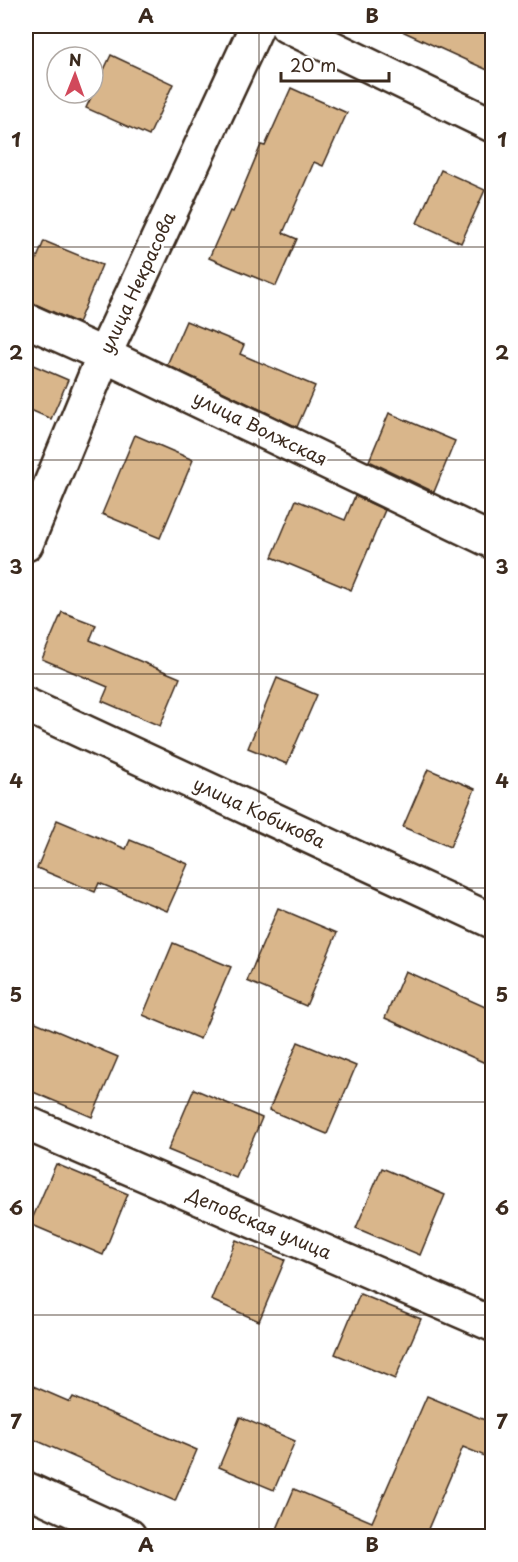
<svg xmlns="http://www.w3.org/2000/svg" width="518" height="1562" font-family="'Playpen Sans',sans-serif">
<rect width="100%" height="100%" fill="#fff"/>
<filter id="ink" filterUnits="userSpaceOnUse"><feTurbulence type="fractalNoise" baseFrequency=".0167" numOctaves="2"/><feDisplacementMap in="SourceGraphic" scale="12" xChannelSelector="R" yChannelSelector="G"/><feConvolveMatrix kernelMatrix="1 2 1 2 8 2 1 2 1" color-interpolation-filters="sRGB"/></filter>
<g filter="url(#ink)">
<!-- building -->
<g fill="#d9b68b" stroke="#3b2a1e" stroke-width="1.5">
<path d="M 391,26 L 492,26 L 492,72 Z"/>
<path d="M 111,55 L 173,84 L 149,136 L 86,108 Z"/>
<path d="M 291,88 L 347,113 L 323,166 L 314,162 L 283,233 L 297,239 L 276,286 L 209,258 L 230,211 L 233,212 L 261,145 L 265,146 Z"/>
<path d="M 441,170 L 485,190 L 461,243 L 417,223 Z"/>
<path d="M 44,241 L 102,265 L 78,323 L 26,300 L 26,285 Z"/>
<path d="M 186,321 L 244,345 L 240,354 L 315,386 L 297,427 L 167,365 Z"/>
<path d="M 26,362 L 68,380 L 51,419 L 26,408 Z"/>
<path d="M 389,413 L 455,441 L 434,492 L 369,461 Z"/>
<path d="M 135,435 L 193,460 L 160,538 L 102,514 Z"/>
<path d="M 355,496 L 385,510 L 351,590 L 272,557 L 296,500 L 345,520 Z"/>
<path d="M 62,612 L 96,625 L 90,640 L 180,678 L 160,726 L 102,701 L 108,687 L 42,659 Z"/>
<path d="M 277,678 L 317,695 L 287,764 L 248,748 Z"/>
<path d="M 428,769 L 475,789 L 450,847 L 403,827 Z"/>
<path d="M 57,820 L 126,849 L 130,840 L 188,864 L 167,911 L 99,883 L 95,892 L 37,868 Z"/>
<path d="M 278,908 L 337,933 L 306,1006 L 247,981 Z"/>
<path d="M 173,943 L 231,967 L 200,1039 L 143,1015 Z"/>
<path d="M 405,971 L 492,1010 L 492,1066 L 385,1018 Z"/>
<path d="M 26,1018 L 118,1057 L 92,1117 L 26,1089 Z"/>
<path d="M 298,1042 L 356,1066 L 327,1134 L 269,1110 Z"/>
<path d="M 194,1089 L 262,1118 L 236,1178 L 168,1150 Z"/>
<path d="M 56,1164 L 128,1194 L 103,1255 L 30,1224 Z"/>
<path d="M 382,1168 L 445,1195 L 420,1255 L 356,1228 Z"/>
<path d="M 236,1240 L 285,1260 L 259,1321 L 211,1300 Z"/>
<path d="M 360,1294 L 421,1319 L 395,1379 L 335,1354 Z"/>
<path d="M 26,1383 L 70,1402 L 73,1397 L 197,1450 L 175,1501 L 26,1436 Z"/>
<path d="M 427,1396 L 492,1423 L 492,1459 L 463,1447 L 425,1536 L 274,1536 L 294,1489 L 372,1522 Z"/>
<path d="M 240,1417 L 295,1441 L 274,1490 L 219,1467 Z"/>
</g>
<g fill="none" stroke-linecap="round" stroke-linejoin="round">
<!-- street casing -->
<g stroke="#3b2a1e" stroke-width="38">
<g id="street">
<path d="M 287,26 L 492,125"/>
<path d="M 26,320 L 104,355 L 492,541"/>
<path d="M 26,544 L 104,355 L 257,26"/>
<path d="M 26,705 L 492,921"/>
<path d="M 26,1123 L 492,1324"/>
<path d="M 26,1489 L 129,1536"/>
</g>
</g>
<!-- street -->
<use href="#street" stroke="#fff" stroke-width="33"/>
</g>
</g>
<!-- grid -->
<path fill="none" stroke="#3b2a1e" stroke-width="1.5" stroke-opacity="0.55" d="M 259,26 L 259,1536M 26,247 L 492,247M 26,460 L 492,460M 26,674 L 492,674M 26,888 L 492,888M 26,1102 L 492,1102M 26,1315 L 492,1315"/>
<g text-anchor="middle" stroke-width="5" stroke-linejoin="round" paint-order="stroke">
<!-- street labels -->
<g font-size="18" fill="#3b2a1e" stroke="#fff">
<text transform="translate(138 283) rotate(-65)" y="6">улица Некрасова</text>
<text transform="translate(260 429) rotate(26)" y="6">улица Волжская</text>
<text transform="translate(259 813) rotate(25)" y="6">улица Кобикова</text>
<text transform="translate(259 1224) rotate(23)" y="6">Деповская улица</text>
</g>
</g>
<!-- margin -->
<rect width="518" height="1562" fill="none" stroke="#fff" stroke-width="66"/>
<!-- north arrow -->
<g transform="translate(75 75) rotate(1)"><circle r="28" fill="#ffffff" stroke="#b1aaa5" stroke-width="1.5"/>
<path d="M0-4.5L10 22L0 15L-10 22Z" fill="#d1495b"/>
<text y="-9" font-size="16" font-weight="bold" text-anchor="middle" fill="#3b2a1e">N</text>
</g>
<!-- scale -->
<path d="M281 72v9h108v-9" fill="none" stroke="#3b2a1e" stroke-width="3"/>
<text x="290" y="72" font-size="18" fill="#3b2a1e" stroke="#ffffff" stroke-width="4.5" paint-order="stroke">20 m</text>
<rect x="33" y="33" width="452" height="1496" fill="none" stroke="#3b2a1e" stroke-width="2"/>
<g font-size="20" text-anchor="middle" font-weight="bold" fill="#3b2a1e">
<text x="146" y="23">A</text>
<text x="372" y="23">B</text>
<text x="16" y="147">1</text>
<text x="502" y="147">1</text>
<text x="16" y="360">2</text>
<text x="502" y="360">2</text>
<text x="16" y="574">3</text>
<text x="502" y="574">3</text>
<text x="16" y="788">4</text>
<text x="502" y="788">4</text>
<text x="16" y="1002">5</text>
<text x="502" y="1002">5</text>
<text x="16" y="1215">6</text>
<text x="502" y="1215">6</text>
<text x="16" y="1429">7</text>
<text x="502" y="1429">7</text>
<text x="146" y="1552">A</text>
<text x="372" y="1552">B</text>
</g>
</svg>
